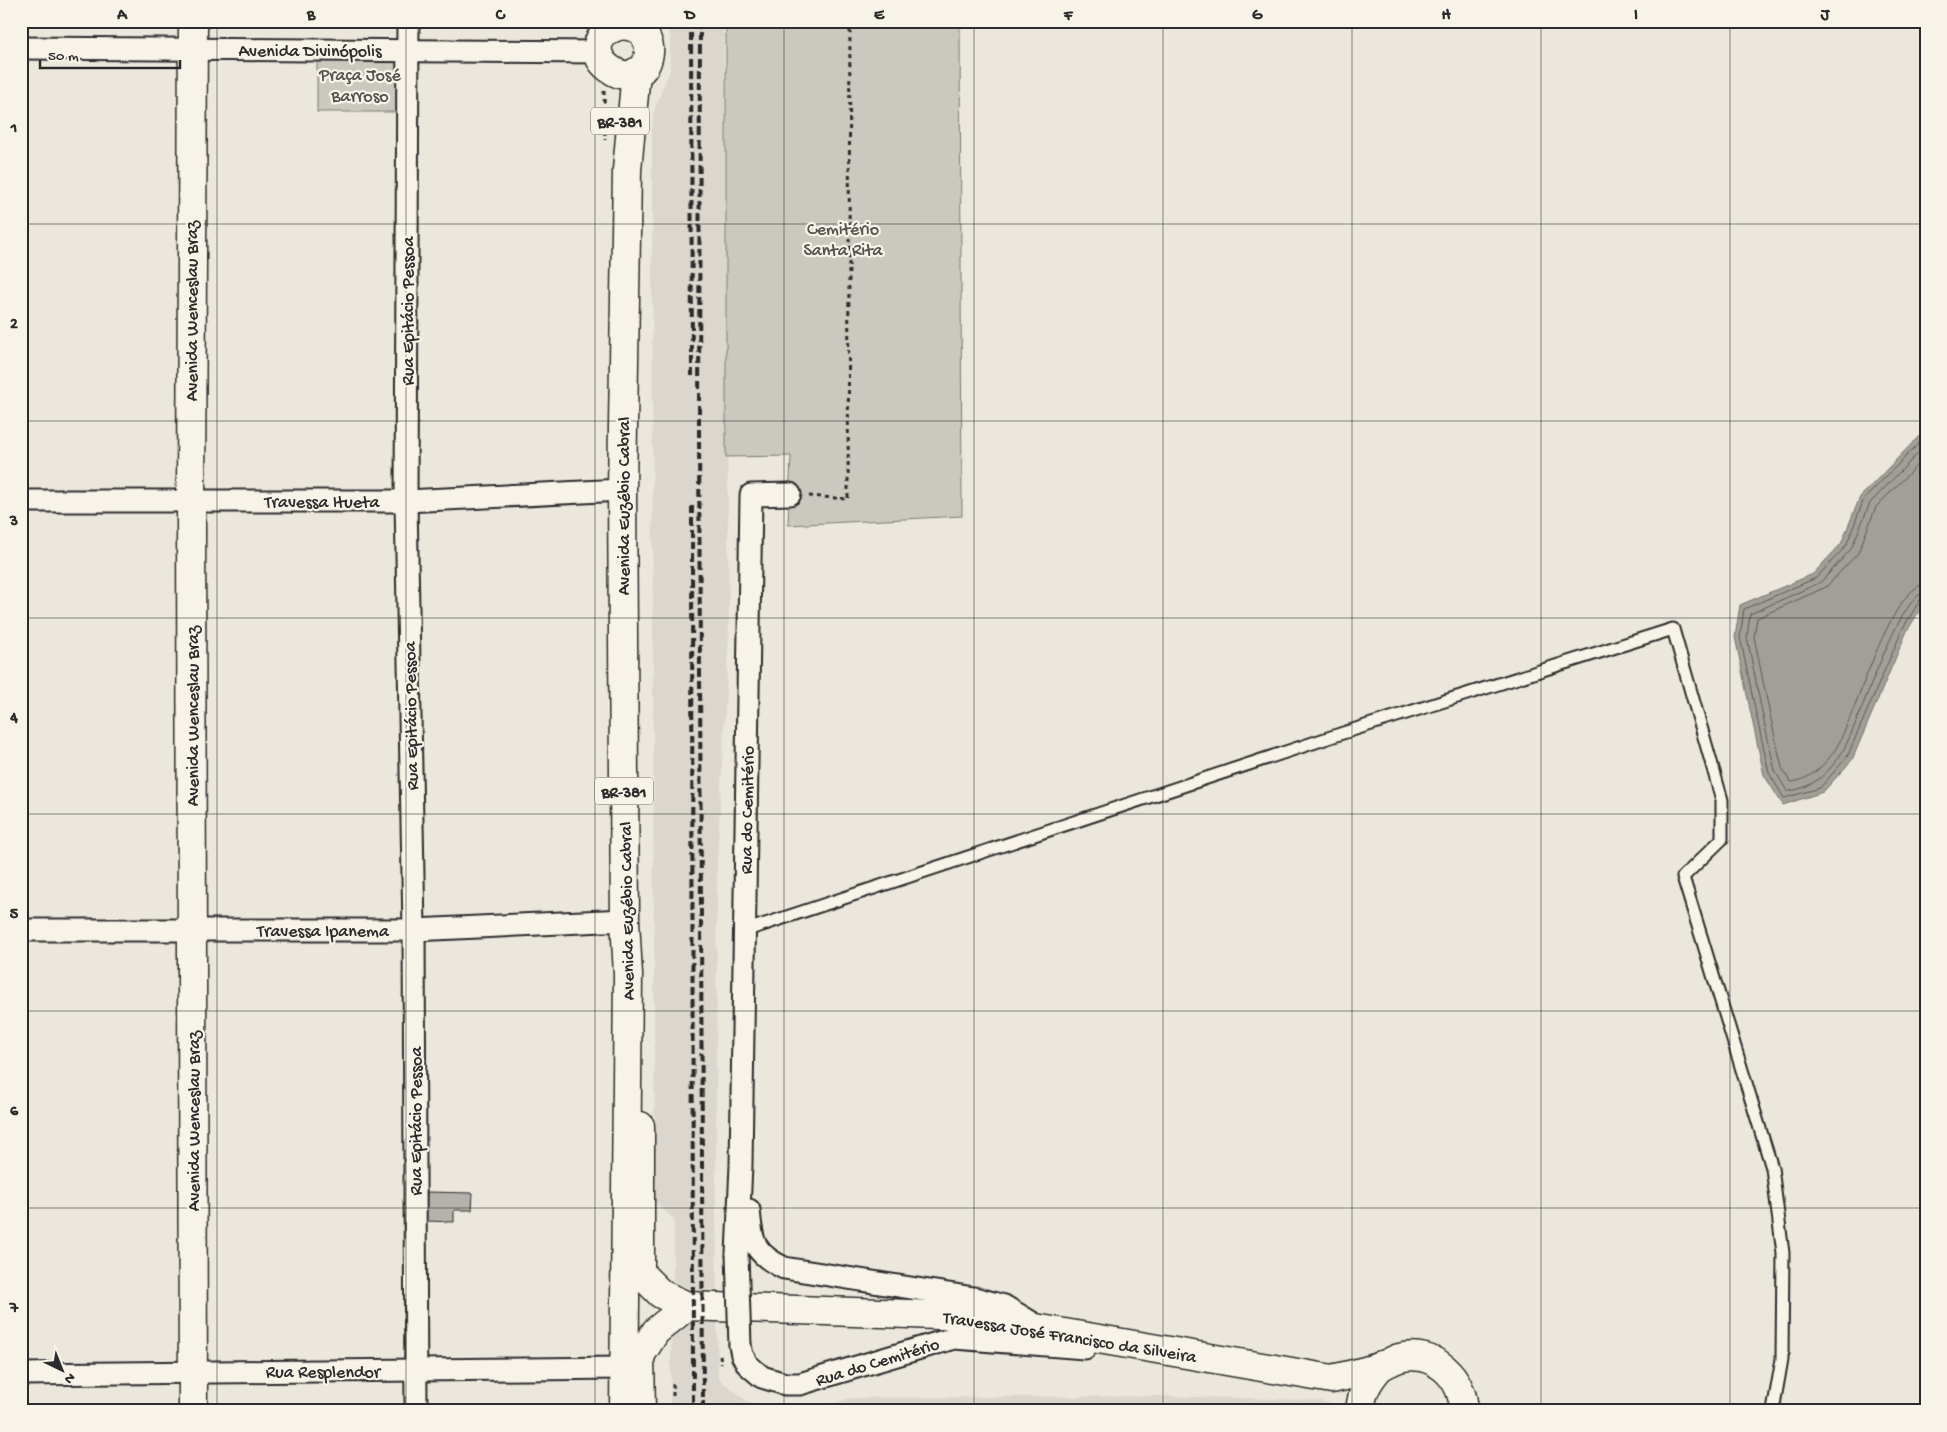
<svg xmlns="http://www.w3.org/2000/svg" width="1947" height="1432" font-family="'Gochi Hand',sans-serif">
<rect width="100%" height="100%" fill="#ebe7dd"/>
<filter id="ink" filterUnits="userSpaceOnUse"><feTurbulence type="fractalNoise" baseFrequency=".02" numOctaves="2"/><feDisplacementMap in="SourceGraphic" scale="10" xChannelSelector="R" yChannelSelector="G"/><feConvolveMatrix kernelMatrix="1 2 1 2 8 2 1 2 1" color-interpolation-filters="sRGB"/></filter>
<g filter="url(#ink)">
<!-- built -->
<g fill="#dbd7ce">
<path d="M 665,21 L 724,21 L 729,634 L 717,864 L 716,1204 L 718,1378 L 748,1402 L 785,1411 L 670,1411 L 674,1220 L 655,1202 L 653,714 L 652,129 L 654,110 L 670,70 L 670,36 Z"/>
<path d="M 1158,1396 L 1316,1400 L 1337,1405 L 1341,1411 L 795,1411 L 823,1407 L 850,1398 Z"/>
</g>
<!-- green -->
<g fill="#cbc8bf" stroke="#7b7a75">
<path d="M 726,21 L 960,21 L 962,516 L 788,525 L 791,456 L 726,457 Z"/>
<rect x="317" y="57" width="86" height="55"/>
</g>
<!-- water -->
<path fill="#a29f98" stroke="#72716c" d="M 1926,429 L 1926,600 L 1907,631 L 1852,760 L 1823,792 L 1783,805 L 1764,775 L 1752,719 L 1735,637 L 1740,605 L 1813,574 L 1841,544 L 1860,497 Z"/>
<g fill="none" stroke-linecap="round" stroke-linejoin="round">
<!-- shore -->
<g stroke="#5b5957" stroke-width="1">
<path d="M 1926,436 L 1864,499 L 1846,546 L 1816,578 L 1744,609 L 1740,637 L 1757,718 L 1769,773 L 1784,798 L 1820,788 L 1847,757 L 1903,628 L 1920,600 L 1926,598"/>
<path d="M 1926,445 L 1870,503 L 1851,549 L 1821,582 L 1750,614 L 1747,637 L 1763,717 L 1775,771 L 1787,791 C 1810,790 1829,773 1841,754 C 1858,729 1898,593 1926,592"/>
<path d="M 1926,456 L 1876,507 L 1858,553 L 1826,587 L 1757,618 L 1754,637 L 1770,715 L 1782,768 L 1790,782 C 1809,781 1825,765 1835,750 C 1854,721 1890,585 1926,584"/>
</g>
</g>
<!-- building -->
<path fill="#b5b2ab" stroke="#2b2b2b" d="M 427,1192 L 473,1193 L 472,1210 L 454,1210 L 454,1222 L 426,1221 Z"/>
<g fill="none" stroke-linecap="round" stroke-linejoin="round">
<!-- service casing -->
<g stroke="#2b2b2b" stroke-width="15">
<path id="service" d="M 744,931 L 1343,733 L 1673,629 L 1722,800 L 1722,839 L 1683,877 L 1772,1168 L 1783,1253 L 1782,1359 L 1773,1411"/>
</g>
<!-- minor casing -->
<g stroke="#2b2b2b" stroke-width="25">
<g id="minor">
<path d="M 408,21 L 406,501 L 414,930 L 416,1411"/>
<path d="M 21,48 L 599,52"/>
<path d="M 21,501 L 406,501 L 622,490"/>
<path d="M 21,930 L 414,930 L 625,920"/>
<path d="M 749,1210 C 752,1242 753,1253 784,1268 L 974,1298 L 1004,1306 L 1034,1324"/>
<path d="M 737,1254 L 741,1165 L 751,495 L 790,494"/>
<path d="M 740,1345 L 742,1355 L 748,1365 L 762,1377 L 785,1384 L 800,1384 L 823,1377 L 954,1338 L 1085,1348"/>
<path d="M 21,1374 L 624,1368"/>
</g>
</g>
<!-- tertiary casing -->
<g stroke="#2b2b2b" stroke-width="31">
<g id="tertiary">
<path d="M 193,21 L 191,502 L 193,1411"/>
<path d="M 640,1126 L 640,1273 L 661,1294 L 687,1306 L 965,1316 L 1332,1379 C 1348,1375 1365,1372 1381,1366 C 1387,1364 1393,1360 1399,1358 C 1434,1349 1463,1377 1464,1411"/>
<path d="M 641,1411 L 640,1356 L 656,1331 L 687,1306"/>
<path d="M 1360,1411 C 1362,1391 1368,1380 1382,1365"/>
</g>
</g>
<!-- primary casing -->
<g stroke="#2b2b2b" stroke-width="31">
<g id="primary">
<path d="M 639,21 C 641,33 651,41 649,53 C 642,104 568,55 611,29 C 621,23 631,25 640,30"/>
<path d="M 624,1411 L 628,975 L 625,920 L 622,490 L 627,170 L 636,72"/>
</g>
</g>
<!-- path -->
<g stroke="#2b2b2b" stroke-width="3" stroke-dasharray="4 4" stroke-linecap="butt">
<path d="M 604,91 L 605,140"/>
<path d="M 809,496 L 848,499 L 850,21"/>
<path d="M 720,1355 L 721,1364"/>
<path d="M 673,1384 L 673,1399"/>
</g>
<!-- service -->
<use href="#service" stroke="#f7f3e8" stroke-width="11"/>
<!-- minor -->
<use href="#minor" stroke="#f7f3e8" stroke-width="21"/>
<!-- tertiary -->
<use href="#tertiary" stroke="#f7f3e8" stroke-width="28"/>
<!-- primary -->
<use href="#primary" stroke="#f7f3e8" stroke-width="28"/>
<!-- rail -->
<g stroke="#2b2b2b" stroke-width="4" stroke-dasharray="8 4" stroke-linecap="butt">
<path d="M 691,21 L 692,376"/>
<path d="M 700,21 L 699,425 L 703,1411"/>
<path d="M 692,506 L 693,1411"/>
</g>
<!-- minor-bridge casing -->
<g stroke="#2b2b2b" stroke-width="25" stroke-linecap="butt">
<path id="minor-bridge" d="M 737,1254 L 740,1345"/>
</g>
<!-- minor-bridge -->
<use href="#minor-bridge" stroke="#f7f3e8" stroke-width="21"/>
</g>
</g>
<!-- grid -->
<path fill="none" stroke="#2b2b2b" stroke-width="1" stroke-opacity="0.55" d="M 217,21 L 217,1411M 406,21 L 406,1411M 595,21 L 595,1411M 784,21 L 784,1411M 974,21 L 974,1411M 1163,21 L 1163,1411M 1352,21 L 1352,1411M 1541,21 L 1541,1411M 1730,21 L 1730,1411M 21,224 L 1926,224M 21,421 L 1926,421M 21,618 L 1926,618M 21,814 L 1926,814M 21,1011 L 1926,1011M 21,1208 L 1926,1208"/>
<g text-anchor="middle" stroke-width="4.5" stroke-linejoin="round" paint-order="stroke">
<!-- shield labels -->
<g fill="#f7f3e8" stroke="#686764" stroke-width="1">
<rect x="591" y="107.5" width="58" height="27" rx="4"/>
<rect x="595" y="777.5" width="58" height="27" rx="4"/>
</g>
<g font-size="16" font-weight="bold" fill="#2b2b2b">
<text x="620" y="127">BR-381</text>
<text x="624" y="797">BR-381</text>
</g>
<!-- street labels -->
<g font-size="18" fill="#2b2b2b" stroke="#f7f3e8">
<text x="310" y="56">Avenida Divinópolis</text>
<text transform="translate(191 311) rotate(-90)" y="6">Avenida Wenceslau Braz</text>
<text transform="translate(407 311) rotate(-90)" y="6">Rua Epitácio Pessoa</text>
<text x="322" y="507">Travessa Itueta</text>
<text transform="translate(623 506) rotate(-90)" y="6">Avenida Euzébio Cabral</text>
<text transform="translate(192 716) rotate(-90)" y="6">Avenida Wenceslau Braz</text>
<text transform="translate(410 716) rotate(-91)" y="6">Rua Epitácio Pessoa</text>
<text transform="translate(746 810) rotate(-89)" y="6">Rua do Cemitério</text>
<text transform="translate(626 911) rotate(-91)" y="6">Avenida Euzébio Cabral</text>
<text x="323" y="936">Travessa Ipanema</text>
<text transform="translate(193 1121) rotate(-90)" y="6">Avenida Wenceslau Braz</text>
<text transform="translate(415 1121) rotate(-90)" y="6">Rua Epitácio Pessoa</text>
<text transform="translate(1070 1336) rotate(9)" y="6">Travessa José Francisco da Silveira</text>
<text transform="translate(877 1361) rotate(-17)" y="6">Rua do Cemitério</text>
<text x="323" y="1377">Rua Resplendor</text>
</g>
<!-- park labels -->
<g font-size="18" fill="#535250" stroke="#f7f3e8">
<text x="360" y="80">Praça José<tspan x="360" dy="21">Barroso</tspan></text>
<text x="843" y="234">Cemitério<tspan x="843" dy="21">Santa Rita</tspan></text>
</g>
</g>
<!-- margin -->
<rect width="1947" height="1432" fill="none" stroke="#f7f3e8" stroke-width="55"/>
<!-- north arrow -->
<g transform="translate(62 1370) rotate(137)" stroke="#f7f3e8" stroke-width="4" paint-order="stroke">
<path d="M0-4L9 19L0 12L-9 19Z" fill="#2b2b2b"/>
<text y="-8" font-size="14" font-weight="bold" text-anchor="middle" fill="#2b2b2b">N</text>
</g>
<!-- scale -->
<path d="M40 60v8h140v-8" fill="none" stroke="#2b2b2b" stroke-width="2.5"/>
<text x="48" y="60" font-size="15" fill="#2b2b2b" stroke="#f7f3e8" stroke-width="4" paint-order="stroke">50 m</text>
<rect x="28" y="28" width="1892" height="1376" fill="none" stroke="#2b2b2b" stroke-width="2"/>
<g font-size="16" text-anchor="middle" font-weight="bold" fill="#2b2b2b">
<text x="122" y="19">A</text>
<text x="311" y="19">B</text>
<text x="500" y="19">C</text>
<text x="690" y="19">D</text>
<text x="879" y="19">E</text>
<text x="1068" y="19">F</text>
<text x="1257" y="19">G</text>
<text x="1446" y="19">H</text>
<text x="1636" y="19">I</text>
<text x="1825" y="19">J</text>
<text x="14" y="132">1</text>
<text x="14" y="328">2</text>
<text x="14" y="525">3</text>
<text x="14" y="722">4</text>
<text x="14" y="918">5</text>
<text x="14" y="1115">6</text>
<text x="14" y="1312">7</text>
</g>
</svg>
